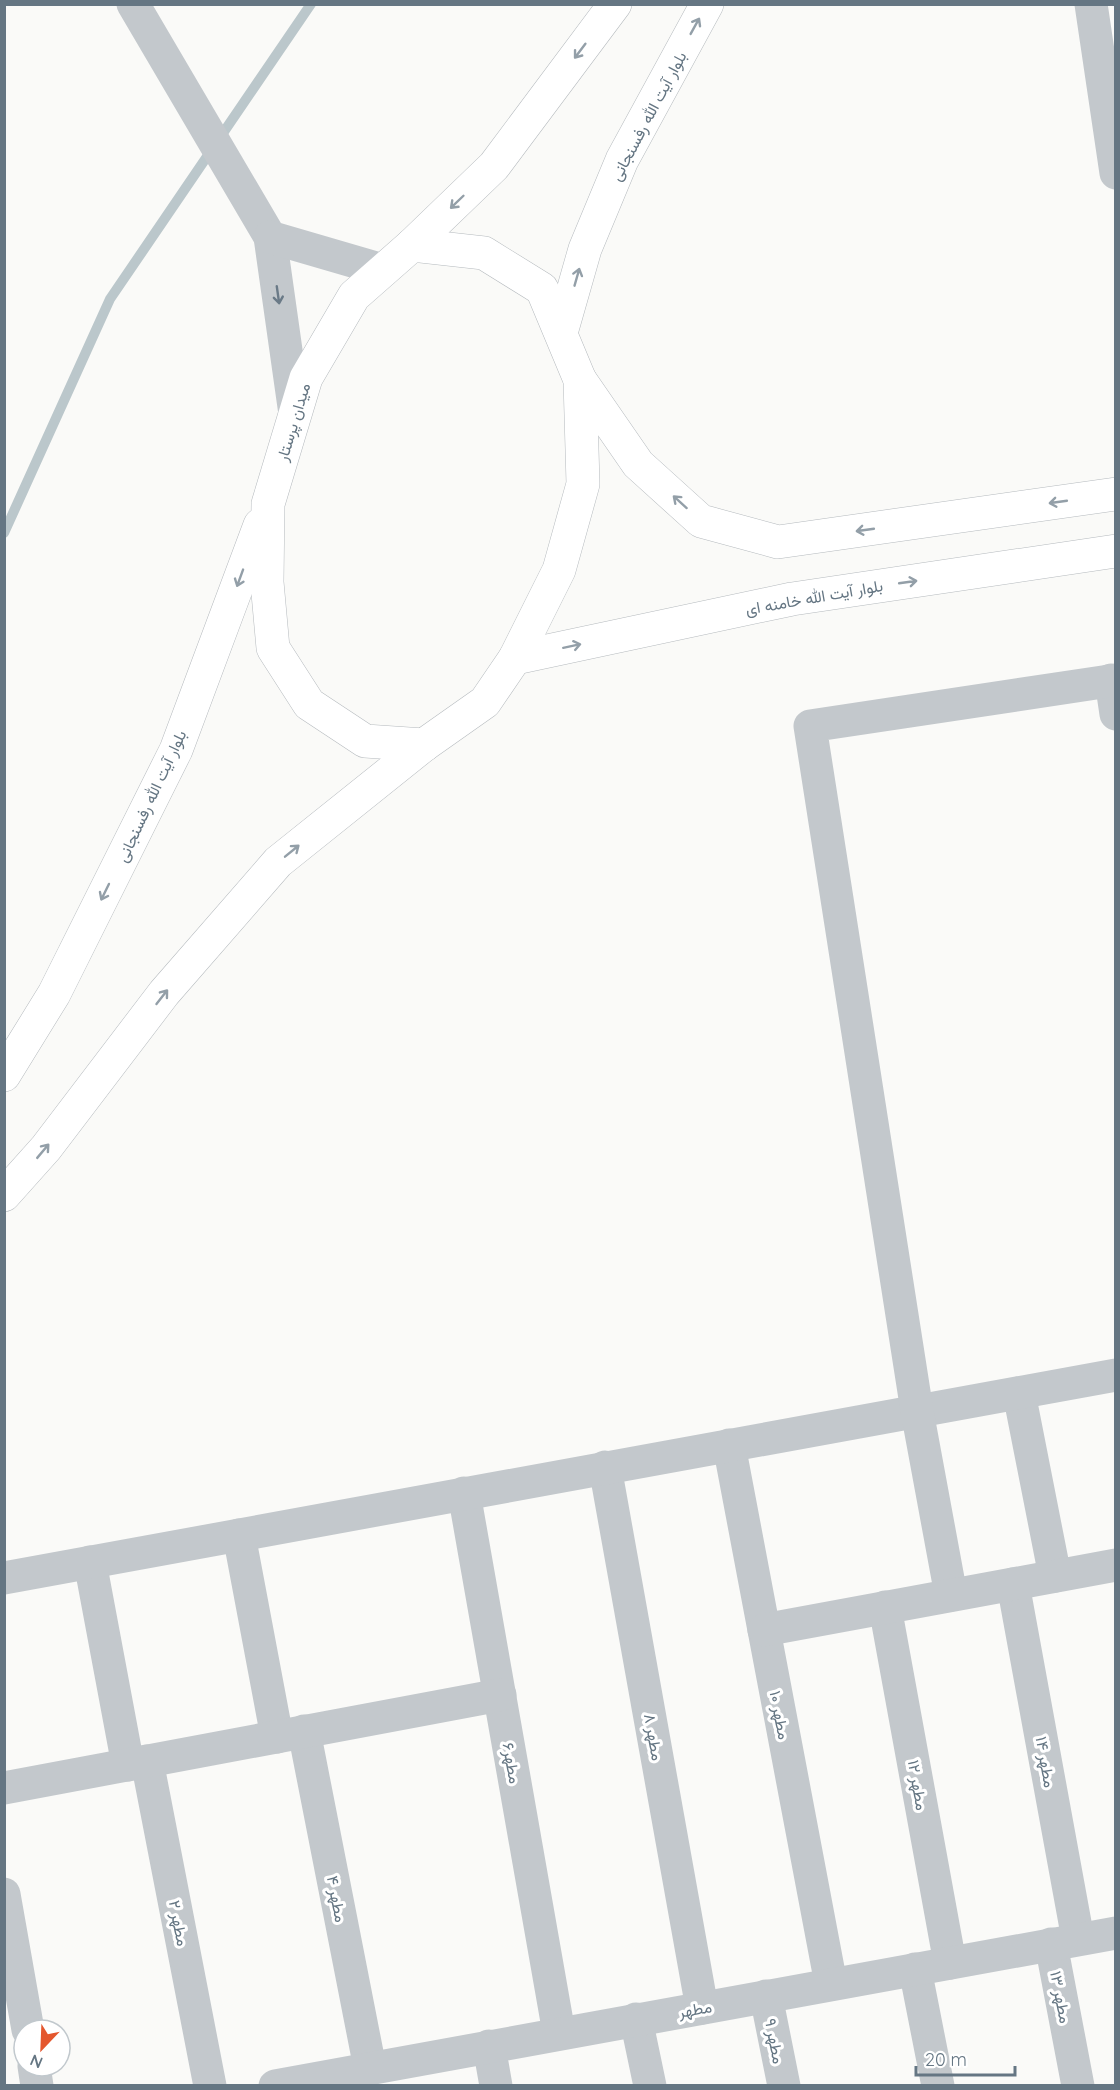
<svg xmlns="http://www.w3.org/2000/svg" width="1120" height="2090" font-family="Quicksand,Vazirmatn,sans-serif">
<rect width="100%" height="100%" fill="#fafaf8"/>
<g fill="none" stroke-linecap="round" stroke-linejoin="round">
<!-- stream -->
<path stroke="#bbc7cb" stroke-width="10" d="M 4,533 L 110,299 L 311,4"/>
<!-- major casing -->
<g stroke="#b5babe" stroke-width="34">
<g id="major">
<path d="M 412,245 L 484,253 L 542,289 L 580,380 L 583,484 L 559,570 L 515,658 L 485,702 L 424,745 L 365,741 L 309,704 L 273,648 L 267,582 L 268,504 L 306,378 L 354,296 Z"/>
<path d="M 412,245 L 494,166 L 615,4"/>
<path d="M 561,333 L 585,249 L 622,160 L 707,4"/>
<path d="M 580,380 L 638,464 L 701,521 L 778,542 L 1116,494"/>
<path d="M 515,658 L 792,599 L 1116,551"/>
<path d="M 4,1075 L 54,994 L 176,750 L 260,525"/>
<path d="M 4,1195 L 46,1148 L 164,993 L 278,862 L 424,745"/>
</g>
</g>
<!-- minor -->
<g stroke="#c3c8cc" stroke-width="33">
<path d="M 133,4 L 270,237 L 295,414"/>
<path d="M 1091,4 L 1116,173"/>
<path d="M 270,237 L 383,270"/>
<path d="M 1111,680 L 1116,714"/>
<path d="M 1019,1393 L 1055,1576"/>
<path d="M 729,1445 L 831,1984"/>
<path d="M 605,1467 L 702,2008"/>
<path d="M 464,1493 L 559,2033"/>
<path d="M 239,1535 L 277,1737"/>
<path d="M 90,1562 L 128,1765"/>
<path d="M 4,1578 L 1116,1375"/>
<path d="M 1013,1584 L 1078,1939"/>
<path d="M 951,1595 L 917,1411 L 810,726 L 1116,680"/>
<path d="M 885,1607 L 950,1963"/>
<path d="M 764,1630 L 1116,1565"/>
<path d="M 304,1731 L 370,2068"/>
<path d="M 147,1761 L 210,2086"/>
<path d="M 4,1788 L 500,1695"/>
<path d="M 4,1894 L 28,2030"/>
<path d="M 1051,1944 L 1078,2086"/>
<path d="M 915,1969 L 938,2086"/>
<path d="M 766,1996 L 784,2086"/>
<path d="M 636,2019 L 650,2086"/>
<path d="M 489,2046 L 496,2086"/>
<path d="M 34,2066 L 37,2086"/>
<path d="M 275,2086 L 1116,1933"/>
</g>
<!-- major -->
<use href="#major" stroke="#fff" stroke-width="33"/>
</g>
<!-- one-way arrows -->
<defs><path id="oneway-shaft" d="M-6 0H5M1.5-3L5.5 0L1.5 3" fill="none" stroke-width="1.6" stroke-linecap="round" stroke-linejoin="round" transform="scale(1.5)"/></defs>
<g stroke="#939fa8">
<use href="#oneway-shaft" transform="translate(695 26) rotate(-61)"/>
<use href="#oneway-shaft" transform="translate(580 51) rotate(127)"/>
<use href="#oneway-shaft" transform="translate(457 202) rotate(136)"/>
<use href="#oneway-shaft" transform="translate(577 277) rotate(-74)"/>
<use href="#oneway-shaft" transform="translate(680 502) rotate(-138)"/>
<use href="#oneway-shaft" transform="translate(1058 502) rotate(172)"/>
<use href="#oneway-shaft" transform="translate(865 530) rotate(172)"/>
<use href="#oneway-shaft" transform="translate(240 578) rotate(110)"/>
<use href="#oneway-shaft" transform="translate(908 582) rotate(-8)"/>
<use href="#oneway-shaft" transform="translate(572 646) rotate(-12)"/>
<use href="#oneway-shaft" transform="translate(292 851) rotate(-39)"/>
<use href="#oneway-shaft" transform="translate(105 892) rotate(116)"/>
<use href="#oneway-shaft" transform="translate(162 997) rotate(-52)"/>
<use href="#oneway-shaft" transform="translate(43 1151) rotate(-50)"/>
</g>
<use stroke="#6a7a87" href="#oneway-shaft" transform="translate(278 295) rotate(82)"/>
<g text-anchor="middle" stroke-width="6" stroke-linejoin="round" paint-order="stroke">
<!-- street labels -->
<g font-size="16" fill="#657683" stroke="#fff">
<text transform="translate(648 116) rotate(-62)" y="6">بلوار آیت الله رفسنجانی</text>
<text transform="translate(293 422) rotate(-73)" y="6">میدان پرستار</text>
<text transform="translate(814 597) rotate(-10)" y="6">بلوار آیت الله خامنه ای</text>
<text transform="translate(151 796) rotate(-65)" y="6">بلوار آیت الله رفسنجانی</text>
<text transform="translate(780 1715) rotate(79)" y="6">مطهر ۱۰</text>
<text transform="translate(654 1737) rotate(80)" y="6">مطهر ۸</text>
<text transform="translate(1046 1762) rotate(80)" y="6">مطهر ۱۴</text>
<text transform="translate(512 1763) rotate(80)" y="6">مطهر۶</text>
<text transform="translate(918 1785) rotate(80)" y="6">مطهر ۱۲</text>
<text transform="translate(337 1899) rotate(79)" y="6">مطهر ۴</text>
<text transform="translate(179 1923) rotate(79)" y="6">مطهر ۲</text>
<text transform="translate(1061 1997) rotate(79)" y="6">مطهر ۱۳</text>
<text transform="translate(695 2009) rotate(-10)" y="6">مطهر</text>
<text transform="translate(775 2041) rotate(79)" y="6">مطهر ۹</text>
</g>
</g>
<!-- border -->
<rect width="1120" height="2090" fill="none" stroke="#657683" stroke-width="12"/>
<!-- north arrow -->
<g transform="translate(42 2048) rotate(203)"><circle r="28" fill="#ffffff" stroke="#c1c8cd" stroke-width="1.5"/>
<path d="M0-4.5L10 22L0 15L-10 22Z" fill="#e4572e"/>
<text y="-9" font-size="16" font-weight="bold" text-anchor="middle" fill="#657683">N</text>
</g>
<!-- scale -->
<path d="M916 2066v9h99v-9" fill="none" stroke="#657683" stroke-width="3"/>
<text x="925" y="2066" font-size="18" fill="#657683" stroke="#ffffff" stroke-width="4.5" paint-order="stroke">20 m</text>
</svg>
